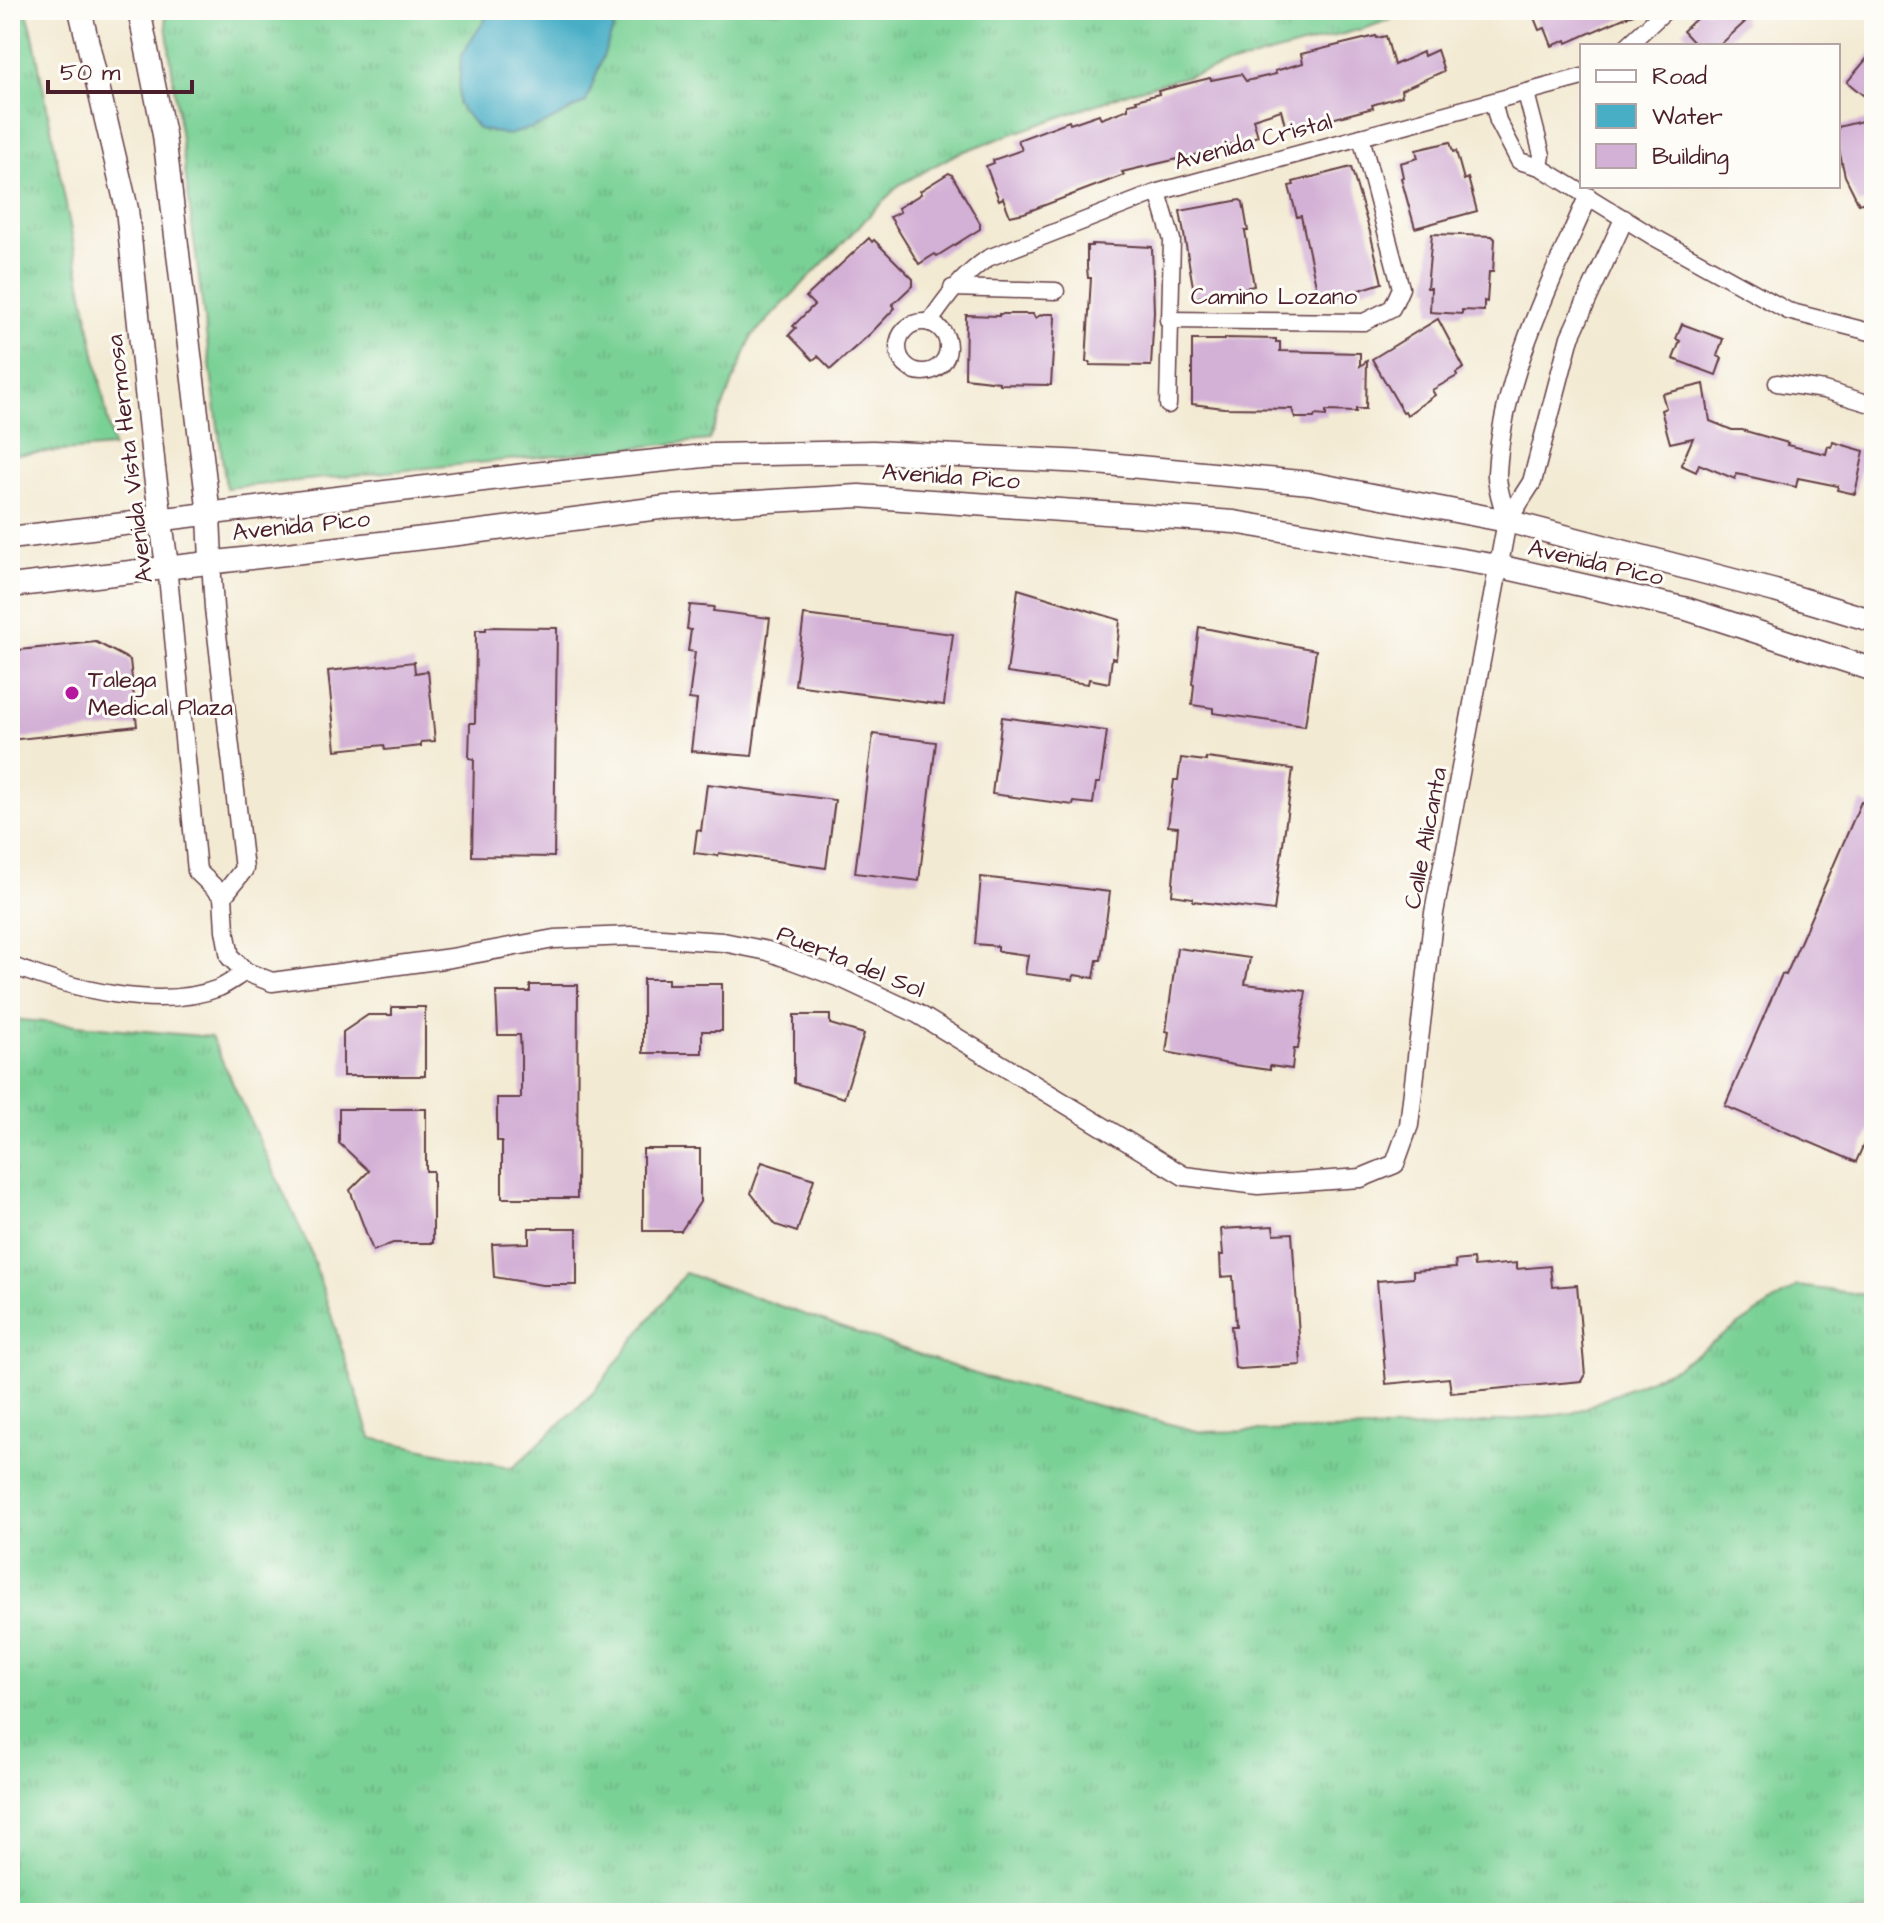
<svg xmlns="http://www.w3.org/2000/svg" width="1884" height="1923" font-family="'Architects Daughter',sans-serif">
<defs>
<pattern id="grass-tufts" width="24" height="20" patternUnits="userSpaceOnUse" patternTransform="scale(2)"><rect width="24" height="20" fill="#7ad196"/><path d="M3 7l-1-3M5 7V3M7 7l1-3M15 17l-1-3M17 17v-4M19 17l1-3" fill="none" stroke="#6bb381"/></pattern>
</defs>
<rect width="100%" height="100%" fill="#fdfcf7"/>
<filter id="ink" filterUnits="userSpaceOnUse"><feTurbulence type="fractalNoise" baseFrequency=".0125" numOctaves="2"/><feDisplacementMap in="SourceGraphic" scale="16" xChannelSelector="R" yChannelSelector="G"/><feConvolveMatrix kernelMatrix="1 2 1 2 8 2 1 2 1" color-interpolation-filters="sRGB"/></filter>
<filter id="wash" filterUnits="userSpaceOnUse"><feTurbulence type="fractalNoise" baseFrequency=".006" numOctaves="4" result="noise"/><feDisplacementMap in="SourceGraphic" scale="32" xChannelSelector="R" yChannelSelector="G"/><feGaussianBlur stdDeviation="1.8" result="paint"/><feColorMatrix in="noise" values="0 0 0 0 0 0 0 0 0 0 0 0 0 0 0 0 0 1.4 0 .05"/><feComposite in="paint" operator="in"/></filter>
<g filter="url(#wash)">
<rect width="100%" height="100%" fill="#f3ead3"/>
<!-- grass -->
<g fill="url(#grass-tufts)" stroke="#627860" stroke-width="2">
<path d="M 10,10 L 26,10 L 32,30 L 113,447 L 10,455 Z"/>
<path d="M 186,10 L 1416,10 L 1369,27 L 1136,90 L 956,154 L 899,185 L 752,336 L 709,440 L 226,488 L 165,16 Z"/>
<path d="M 10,1019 L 211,1037 L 309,1247 L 371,1438 L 513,1468 L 593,1393 L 685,1273 L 981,1376 L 1201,1432 L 1442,1428 L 1573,1413 L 1675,1368 L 1797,1286 L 1874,1296 L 1874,1913 L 10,1913 Z"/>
</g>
<!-- water -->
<path fill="#47aec6" stroke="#486678" stroke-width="2" d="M 491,10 L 627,10 L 617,19 L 586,102 L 545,124 L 508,135 L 478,129 L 458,104 L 461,56 Z"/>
<g id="blocks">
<!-- building -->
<g fill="#d3b0d6">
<path d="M 1531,10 L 1640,10 L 1640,11 L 1567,43 L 1566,40 L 1552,46 L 1545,28 L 1539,30 Z"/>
<path d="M 1690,10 L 1752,10 L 1742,19 L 1745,22 L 1719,46 L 1697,46 L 1683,31 L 1697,18 Z"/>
<path d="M 1376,36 L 1377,38 L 1386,36 L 1394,65 L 1423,52 L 1424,56 L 1437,50 L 1444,71 L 1401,90 L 1402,96 L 1372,105 L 1373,108 L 1301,127 L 1300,125 L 1286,129 L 1281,110 L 1253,119 L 1258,136 L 1195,155 L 1122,172 L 1124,175 L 1024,213 L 1010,216 L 1003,198 L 999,200 L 986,166 L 994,163 L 993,160 L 1022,150 L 1018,140 L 1069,121 L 1070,124 L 1099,114 L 1101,119 L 1128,109 L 1128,104 L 1137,102 L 1136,100 L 1159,94 L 1158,91 L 1210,78 L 1211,80 L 1241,74 L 1246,81 L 1276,74 L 1275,71 L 1303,63 L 1301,54 Z"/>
<path d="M 1874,50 L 1874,104 L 1847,82 Z"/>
<path d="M 1874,118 L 1874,199 L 1859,204 L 1845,176 L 1838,145 L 1838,127 Z"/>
<path d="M 1450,142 L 1453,152 L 1456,151 L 1464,180 L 1468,178 L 1477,211 L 1415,228 L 1401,178 L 1403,177 L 1400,163 L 1418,158 L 1416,150 Z"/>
<path d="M 1351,167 L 1370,232 L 1382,283 L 1324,301 L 1323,298 L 1319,299 L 1301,216 L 1297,217 L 1289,186 L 1294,185 L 1293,182 Z"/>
<path d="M 949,173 L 952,175 L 980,223 L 980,229 L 937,256 L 935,254 L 919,264 L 890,217 L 900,212 L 898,208 L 921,194 L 920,191 Z"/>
<path d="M 1240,200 L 1243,202 L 1248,231 L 1245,231 L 1254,286 L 1195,298 L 1180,211 Z"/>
<path d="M 1432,234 L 1492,236 L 1495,239 L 1493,272 L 1489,272 L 1487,302 L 1484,301 L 1484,311 L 1462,310 L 1462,314 L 1430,312 L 1431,288 L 1427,288 Z"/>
<path d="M 869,238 L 872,242 L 874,240 L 913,279 L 913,285 L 892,305 L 895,308 L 871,333 L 831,369 L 818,356 L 813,360 L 789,335 L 796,328 L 793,326 L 814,305 L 806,297 Z"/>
<path d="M 1092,244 L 1152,247 L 1154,312 L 1151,366 L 1090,365 L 1090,362 L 1086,362 L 1091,278 L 1088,278 L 1087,268 L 1087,246 L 1092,246 Z"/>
<path d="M 999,314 L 1033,314 L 1035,318 L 1043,314 L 1053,314 L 1055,318 L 1051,385 L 999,384 L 999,382 L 965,378 L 966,315 L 999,316 Z"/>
<path d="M 1438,319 L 1464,368 L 1456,373 L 1457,376 L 1432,390 L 1435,395 L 1407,415 L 1405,411 L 1403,412 L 1372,359 Z"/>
<path d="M 1682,324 L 1723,339 L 1717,356 L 1722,358 L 1716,375 L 1673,359 L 1680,341 L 1676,339 Z"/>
<path d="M 1225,338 L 1276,339 L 1276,342 L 1280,342 L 1280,351 L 1360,353 L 1360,366 L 1367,361 L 1366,409 L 1356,409 L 1356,412 L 1326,411 L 1326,416 L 1315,415 L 1314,418 L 1295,418 L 1292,409 L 1224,408 L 1192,404 L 1192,340 L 1225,340 Z"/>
<path d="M 1704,384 L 1710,421 L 1732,430 L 1742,430 L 1788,443 L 1787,445 L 1826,454 L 1828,446 L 1832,447 L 1833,442 L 1864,451 L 1855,494 L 1837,490 L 1838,486 L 1798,478 L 1796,487 L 1737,474 L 1735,479 L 1699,464 L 1696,472 L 1681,465 L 1693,438 L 1670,443 L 1661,410 L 1666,408 L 1662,394 Z"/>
<path d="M 1018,589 L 1120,620 L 1116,659 L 1112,658 L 1109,683 L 1089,679 L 1088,684 L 1007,673 Z"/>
<path d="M 690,605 L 714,607 L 713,611 L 770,618 L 752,756 L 691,751 L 697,700 L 689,699 L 695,652 L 688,651 L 691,630 L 687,629 Z"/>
<path d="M 804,615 L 953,634 L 944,705 L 795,685 Z"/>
<path d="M 486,627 L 557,628 L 554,857 L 472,856 L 474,759 L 469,758 L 470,723 L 475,723 L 476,630 L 486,630 Z"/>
<path d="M 1199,627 L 1316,650 L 1305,726 L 1213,713 L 1213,708 L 1192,705 L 1194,685 L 1192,684 Z"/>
<path d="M 96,642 L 130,660 L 137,726 L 10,740 L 10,651 Z"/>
<path d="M 414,662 L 415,673 L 428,671 L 435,741 L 421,742 L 421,746 L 385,750 L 384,745 L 336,750 L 328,671 Z"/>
<path d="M 1002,717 L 1107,731 L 1100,783 L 1096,783 L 1093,804 L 1074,802 L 1073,805 L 992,794 Z"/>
<path d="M 873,734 L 936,742 L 919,881 L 855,873 Z"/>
<path d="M 1181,758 L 1206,761 L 1206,758 L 1293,769 L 1274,911 L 1193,901 L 1193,898 L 1172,895 L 1178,827 L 1168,826 L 1174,780 L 1178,780 Z"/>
<path d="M 707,784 L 835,800 L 826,868 L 719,853 L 718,856 L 694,853 L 697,830 L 701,831 Z"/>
<path d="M 1861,802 L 1874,807 L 1874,1121 L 1856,1162 L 1725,1106 L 1782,974 L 1786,975 Z"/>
<path d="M 981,877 L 1110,892 L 1101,960 L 1097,960 L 1094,978 L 1074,975 L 1073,980 L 1025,974 L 1028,955 L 998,951 L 998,946 L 975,944 Z"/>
<path d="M 1177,948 L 1250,958 L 1245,984 L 1306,991 L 1298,1049 L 1294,1049 L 1292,1069 L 1270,1066 L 1270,1070 L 1234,1065 L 1166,1052 L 1169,1032 L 1166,1031 Z"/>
<path d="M 643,979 L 668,979 L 668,984 L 722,984 L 722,1031 L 702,1031 L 702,1053 L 643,1053 Z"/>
<path d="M 530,985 L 578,985 L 577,1198 L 502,1198 L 502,1141 L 497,1141 L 497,1098 L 521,1098 L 521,1054 L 520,1035 L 498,1035 L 496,992 L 530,992 Z"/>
<path d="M 392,1007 L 425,1007 L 425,1076 L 343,1076 L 343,1032 L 368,1015 L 392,1015 Z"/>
<path d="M 794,1015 L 830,1015 L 830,1024 L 864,1034 L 844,1098 L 794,1083 Z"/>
<path d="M 339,1109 L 426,1109 L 426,1171 L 433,1171 L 433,1243 L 393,1243 L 373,1251 L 350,1190 L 369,1171 L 339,1143 Z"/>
<path d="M 643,1149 L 700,1149 L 700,1202 L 681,1231 L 643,1231 Z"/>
<path d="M 762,1162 L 814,1179 L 797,1232 L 776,1225 L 751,1193 Z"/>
<path d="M 1273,1226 L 1274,1234 L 1292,1233 L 1301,1365 L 1240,1369 L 1235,1368 L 1231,1326 L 1236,1326 L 1233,1276 L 1221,1277 L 1220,1255 L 1223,1255 L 1221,1229 Z"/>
<path d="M 529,1228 L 577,1228 L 577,1285 L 542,1285 L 494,1277 L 492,1244 L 529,1243 Z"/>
<path d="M 1473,1259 L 1474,1267 L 1517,1263 L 1517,1269 L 1550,1266 L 1552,1287 L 1577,1285 L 1585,1376 L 1582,1381 L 1451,1393 L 1449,1378 L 1386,1384 L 1377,1281 L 1413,1278 L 1413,1271 L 1456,1268 L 1455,1261 Z"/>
</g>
</g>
</g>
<g filter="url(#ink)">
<use href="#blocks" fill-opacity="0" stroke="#633d44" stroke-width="2"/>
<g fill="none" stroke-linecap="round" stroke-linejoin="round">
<!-- minor casing -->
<g stroke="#633d44" stroke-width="19">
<g id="minor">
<path d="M 1627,46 L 1666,10"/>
<path d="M 1526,93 L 1542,155 L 1540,167"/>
<path d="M 1493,102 L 1498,121 L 1519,161 L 1540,167 L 1652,236 L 1788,311 L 1874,333"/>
<path d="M 1158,192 L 1172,240 L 1168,405"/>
<path d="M 952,288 L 1056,291"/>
<path d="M 1168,320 L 1364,322 L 1392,308 L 1401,288 L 1361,137"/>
<circle cx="923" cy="347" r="25"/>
<path d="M 929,323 C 947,297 962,276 988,258 L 1158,192 L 1582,77"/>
<path d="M 1777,383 L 1824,390 L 1874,405"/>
<path d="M 10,965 C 69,988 158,1012 219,988 C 228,984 237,977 246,972"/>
</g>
</g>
<!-- tertiary casing -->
<g stroke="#633d44" stroke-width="21">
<g id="tertiary">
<path d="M 1507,521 C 1504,506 1496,488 1497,473 C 1502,376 1550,284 1588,197"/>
<path d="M 211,561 L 214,608 L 244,869 L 223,896 L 225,930 L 230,957 L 246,972 L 272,982 L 451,958 L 554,939 L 631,936 L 723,942 L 768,951 L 843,979 L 918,1014 L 1184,1176 L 1258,1185 L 1361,1178 L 1395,1164 L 1409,1125 L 1434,913 L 1507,521 L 1532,482 L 1570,337 L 1624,219"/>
<path d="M 167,566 L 197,871 L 223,896"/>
</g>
</g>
<!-- secondary casing -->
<g stroke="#633d44" stroke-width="25">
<g id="secondary">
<path d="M 80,10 L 127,209 L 154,468 L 167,566"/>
<path d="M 139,10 L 164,135 L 209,515 L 211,561"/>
<path d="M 10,538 L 524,475 L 713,455 L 873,452 L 1086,462 L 1310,483 L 1507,521 L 1775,591 L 1874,621"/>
<path d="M 10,586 L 458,534 L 667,507 L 859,496 L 1234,522 L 1498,566 L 1687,609 L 1874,670"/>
</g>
</g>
<!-- minor -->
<use href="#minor" stroke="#fff" stroke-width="16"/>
<!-- tertiary -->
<use href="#tertiary" stroke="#fff" stroke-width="18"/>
<!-- secondary -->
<use href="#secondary" stroke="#fff" stroke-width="22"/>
</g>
</g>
<!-- markers -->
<circle fill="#b5179e" stroke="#fdfcf7" stroke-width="3" cx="72" cy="693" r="8"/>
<g text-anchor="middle" stroke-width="6" stroke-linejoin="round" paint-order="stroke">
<!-- street labels -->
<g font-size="24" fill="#4a1f2b" stroke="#fdfcf7">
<text transform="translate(1253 141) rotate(-15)" y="8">Avenida Cristal</text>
<text x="1274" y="304">Camino Lozano</text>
<text transform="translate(129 459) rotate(-97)" y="8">Avenida Vista Hermosa</text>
<text transform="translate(951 476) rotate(4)" y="8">Avenida Pico</text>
<text transform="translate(301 525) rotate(-6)" y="8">Avenida Pico</text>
<text transform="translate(1596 562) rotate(13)" y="8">Avenida Pico</text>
<text transform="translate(1425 838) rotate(-79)" y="8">Calle Alicanta</text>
<text transform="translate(851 961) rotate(22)" y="8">Puerta del Sol</text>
</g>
<!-- poi labels -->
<g font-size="24" fill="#4a1f2b" stroke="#fdfcf7" text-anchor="start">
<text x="88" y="687">Talega<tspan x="88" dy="28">Medical Plaza</tspan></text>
</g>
</g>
<!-- margin -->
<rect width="1884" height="1923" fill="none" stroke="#fdfcf7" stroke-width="40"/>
<!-- legend -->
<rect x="1580" y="44" width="260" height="144" fill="#fdfcf7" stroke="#b5a4a5" stroke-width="2"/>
<rect x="1596" y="70" width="40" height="12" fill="#ffffff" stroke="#b5a4a5" stroke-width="2"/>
<text x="1652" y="84" font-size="24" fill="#4a1f2b">Road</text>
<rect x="1596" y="104" width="40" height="24" fill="#47aec6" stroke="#b5a4a5" stroke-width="2"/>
<text x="1652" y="124" font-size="24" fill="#4a1f2b">Water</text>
<rect x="1596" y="144" width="40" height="24" fill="#d3b0d6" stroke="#b5a4a5" stroke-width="2"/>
<text x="1652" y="164" font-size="24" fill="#4a1f2b">Building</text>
<!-- scale -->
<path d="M48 80v12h144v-12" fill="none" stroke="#4a1f2b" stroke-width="4"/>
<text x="60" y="80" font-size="24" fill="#4a1f2b" stroke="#fdfcf7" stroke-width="6" paint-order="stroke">50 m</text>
</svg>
